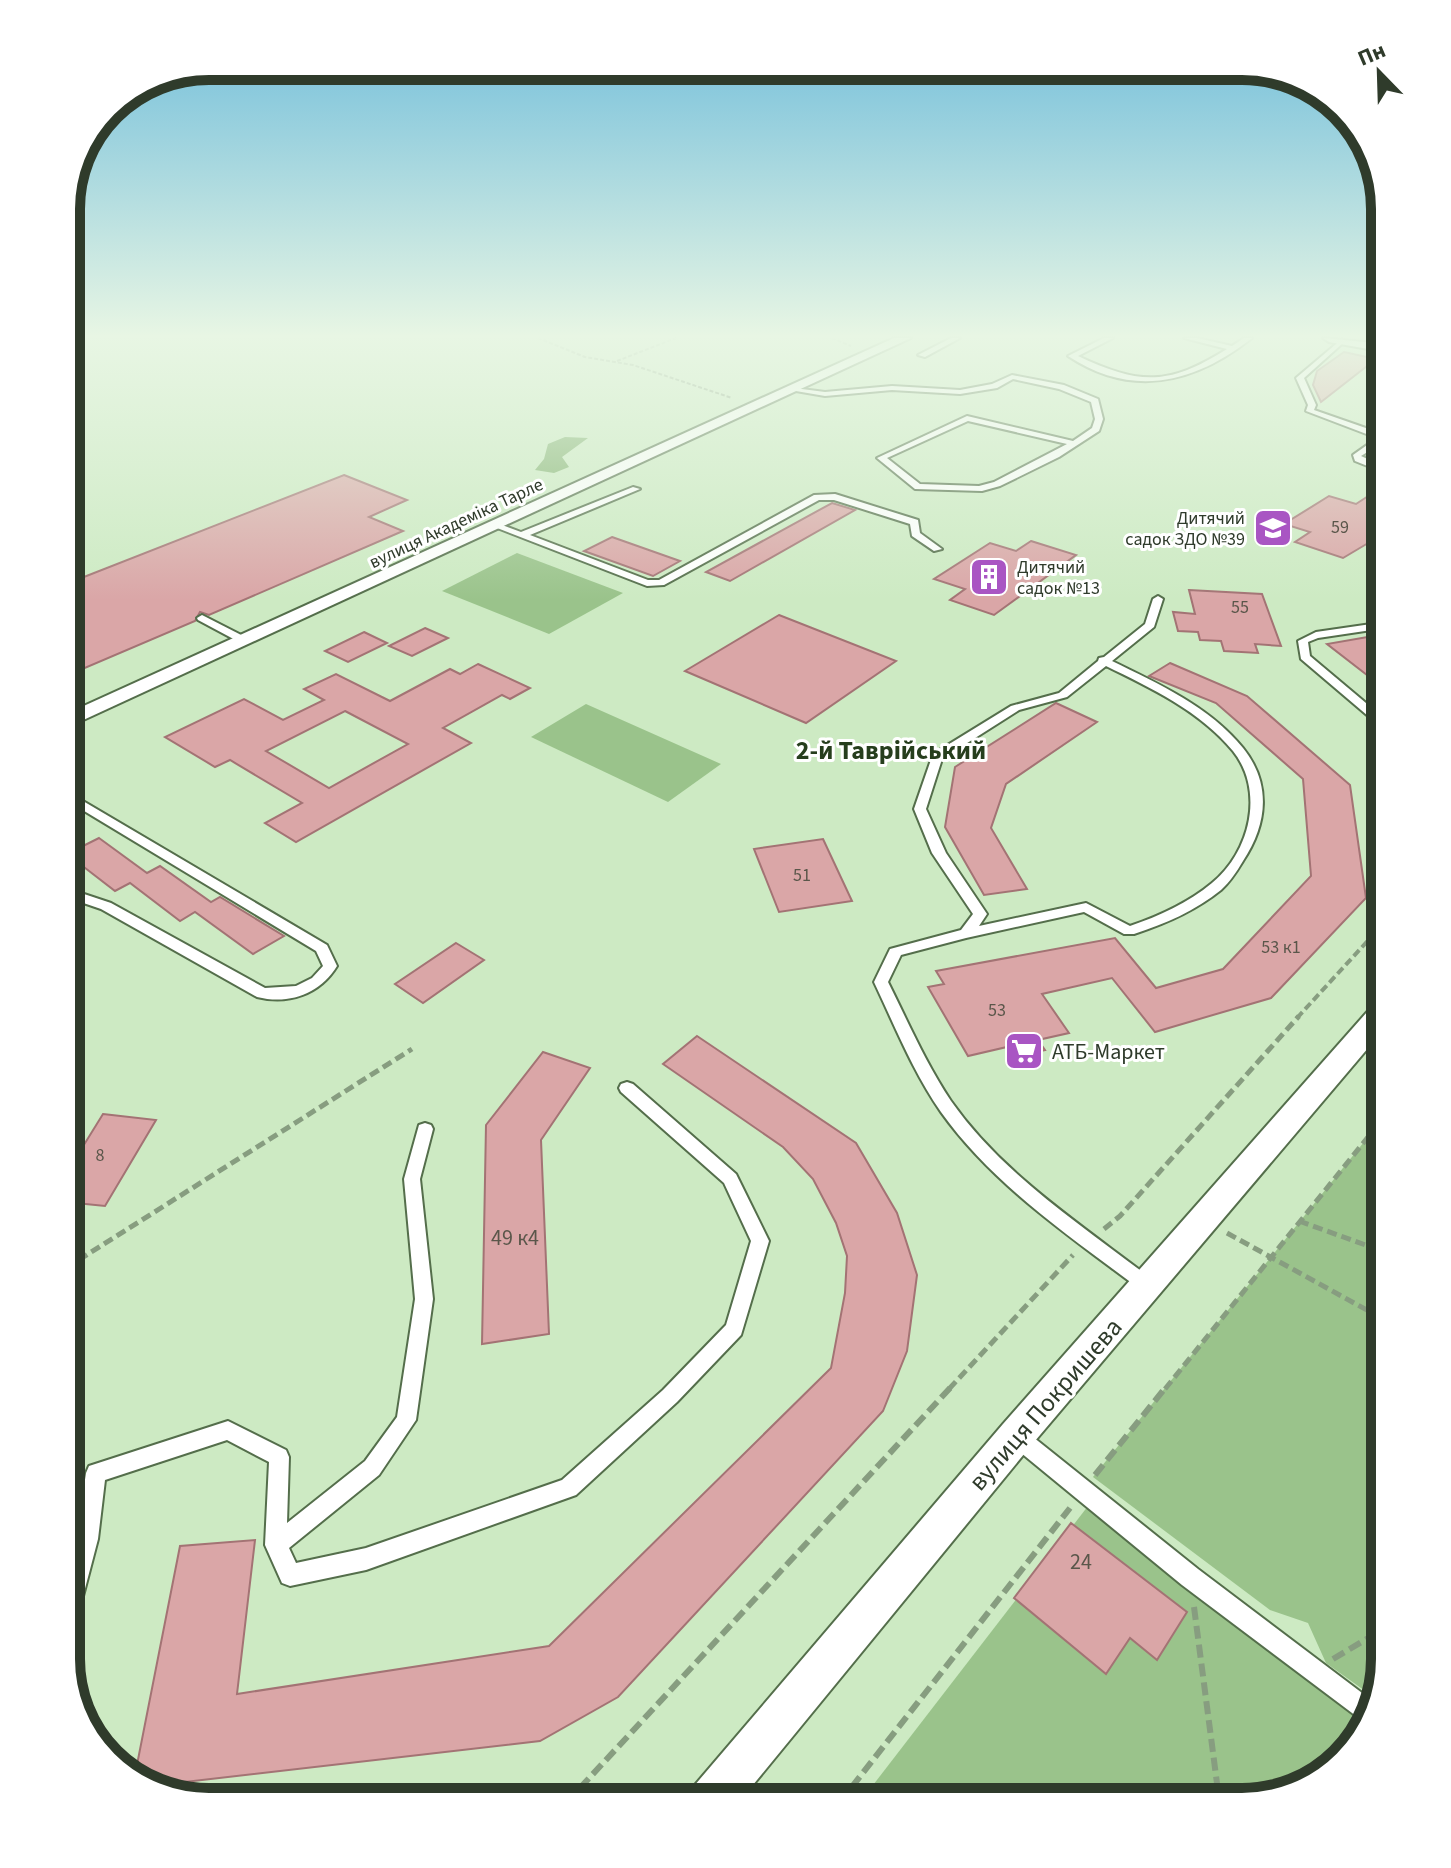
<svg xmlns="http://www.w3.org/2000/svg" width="1451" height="1868" font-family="'Source Sans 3',sans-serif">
<rect width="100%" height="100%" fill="#cdeac3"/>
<!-- green -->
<g fill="#9ac38b">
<path d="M 517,553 L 623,593 L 549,634 L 442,591 Z"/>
<path d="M 586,704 L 721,764 L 668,802 L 531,737 Z"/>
<path d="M 1385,1116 L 1385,1659 L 1375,1698 L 1326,1663 L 1308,1623 L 1270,1610 L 1093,1477 Z"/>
<path d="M 1088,1506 L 1367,1725 L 1366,1730 L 1321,1778 L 1242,1802 L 860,1802 Z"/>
</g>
<!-- forest -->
<path fill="#82b170" d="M 565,437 L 588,438 L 562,457 L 569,467 L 554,473 L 535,470 L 544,459 L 548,444 Z"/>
<!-- building -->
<g fill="#daa6a7" stroke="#a37374" stroke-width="2" fill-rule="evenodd">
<path d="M 1344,352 L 1376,359 L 1321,402 L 1313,385 L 1317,371 Z"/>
<path d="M 344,475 L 407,500 L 369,517 L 403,531 L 209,615 L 200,612 L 195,621 L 66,676 L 66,584 Z"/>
<path d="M 1385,485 L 1385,533 L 1343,558 L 1295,542 L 1310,532 L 1284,524 L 1329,496 L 1356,504 Z"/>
<path d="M 832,503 L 855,510 L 730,581 L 706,572 Z"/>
<path d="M 612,537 L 680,561 L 653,576 L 584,551 Z"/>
<path d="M 1031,541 L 1076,555 L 994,615 L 950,600 L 965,589 L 934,579 L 990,543 L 1016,551 Z"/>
<path d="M 1189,590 L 1262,594 L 1281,646 L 1255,644 L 1258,653 L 1224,651 L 1221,641 L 1200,640 L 1198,632 L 1178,631 L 1173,612 L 1195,614 Z"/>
<path d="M 779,615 L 896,661 L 806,723 L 685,671 Z"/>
<path d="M 425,628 L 448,638 L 412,656 L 389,646 Z"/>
<path d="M 364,632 L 387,643 L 348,662 L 325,651 Z"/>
<path d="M 1385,634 L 1385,689 L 1327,644 Z"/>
<path d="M 1170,663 L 1247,696 L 1350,785 L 1366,898 L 1271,998 L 1155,1032 L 1112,978 L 1042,994 L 1069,1033 L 1038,1040 L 1045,1050 L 1013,1057 L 1007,1047 L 968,1056 L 928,987 L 944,984 L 936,971 L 1115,938 L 1156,988 L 1223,969 L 1311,876 L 1303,779 L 1216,703 L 1149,676 Z"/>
<path d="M 478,664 L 530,688 L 510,699 L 502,695 L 443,728 L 471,743 L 296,842 L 265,823 L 302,803 L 230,760 L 215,767 L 165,737 L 244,699 L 283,720 L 324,700 L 304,689 L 336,674 L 390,701 L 450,669 L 460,674 ZM 345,711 L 408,744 L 329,788 L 266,751 Z"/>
<path d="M 1056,703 L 1097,722 L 1006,784 L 991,828 L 1027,889 L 984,895 L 945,827 L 955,767 Z"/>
<path d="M 99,838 L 147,873 L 160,866 L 211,902 L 220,897 L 284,936 L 253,954 L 195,912 L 180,921 L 130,883 L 115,891 L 67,854 Z"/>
<path d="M 823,839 L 852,901 L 779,912 L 754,849 Z"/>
<path d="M 456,943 L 484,960 L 423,1003 L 395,984 Z"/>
<path d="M 697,1036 L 856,1143 L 897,1213 L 917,1275 L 907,1351 L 883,1411 L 618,1697 L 540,1741 L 150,1786 L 138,1783 L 134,1780 L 180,1546 L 255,1540 L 237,1694 L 549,1646 L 831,1368 L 845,1293 L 847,1256 L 836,1223 L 813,1179 L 783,1147 L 663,1064 Z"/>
<path d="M 543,1052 L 590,1068 L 541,1140 L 549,1334 L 482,1344 L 486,1125 Z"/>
<path d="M 103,1114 L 156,1120 L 105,1206 L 66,1202 L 66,1146 L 82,1148 Z"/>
<path d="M 1071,1523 L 1187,1612 L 1157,1660 L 1130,1638 L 1106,1674 L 1014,1598 Z"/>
</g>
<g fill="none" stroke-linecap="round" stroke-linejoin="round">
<!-- service casing -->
<g stroke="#546e4b" stroke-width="4">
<g id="service">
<path d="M 951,338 L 960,338 L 925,357 L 918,355 Z"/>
<path d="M 1104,338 L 1113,338 L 1078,356 C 1140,385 1168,386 1227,349 L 1184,338 L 1197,338 L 1232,346 L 1244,338 L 1252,338 C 1195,383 1133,399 1068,356 Z"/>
<path d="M 1342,339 L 1344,342 L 1304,378 L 1316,405 L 1314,410 L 1383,434 L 1385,441 L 1361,456 L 1385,467 L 1385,473 L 1355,461 L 1353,455 L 1377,438 L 1306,411 L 1308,405 L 1296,378 Z"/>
<path d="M 1012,375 L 1064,385 L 1098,399 L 1103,419 L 1099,431 L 1059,457 L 1000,486 L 982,491 L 915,489 L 877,458 L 967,416 L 1073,441 L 1092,428 L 1095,419 L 1091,402 L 1059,389 L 1013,379 L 997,388 L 960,394 L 892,390 L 825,396 L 790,390 L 794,388 L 825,392 L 892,386 L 960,390 L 992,384 ZM 968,421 L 1067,444 L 994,482 L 979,486 L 920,484 L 887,458 Z"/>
<path d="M 633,487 L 640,489 L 530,535 L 648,580 L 659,580 L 814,495 L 835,494 L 918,520 L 920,533 L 942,549 L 934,551 L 912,536 L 910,524 L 834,500 L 819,500 L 664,585 L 647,586 L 492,526 L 497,523 L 521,532 Z"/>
<path d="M 1158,596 L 1163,599 L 1154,627 L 1112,661 C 1159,684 1210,707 1243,748 C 1272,784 1267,825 1243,861 C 1237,871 1230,882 1221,890 C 1195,911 1165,924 1134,934 L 1124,934 L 1084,912 L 966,938 L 901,955 L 888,982 C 908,1022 926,1064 951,1101 C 1003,1175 1083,1226 1153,1280 L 1156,1285 L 1153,1290 L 1147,1293 L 1141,1290 C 1071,1237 993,1185 941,1112 C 913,1072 895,1026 874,982 L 890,949 L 961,930 L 973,914 L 932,853 L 914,809 L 933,754 L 1011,706 L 1059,693 L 1098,661 L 1099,658 L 1104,657 L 1145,624 L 1153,599 ZM 1106,666 C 1151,688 1200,711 1233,751 C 1265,791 1250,852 1212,883 C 1188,903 1159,916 1130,926 L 1086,903 L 979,926 L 987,914 L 946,853 L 926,809 L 942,759 L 1019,710 L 1067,697 Z"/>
<path d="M 202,615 L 249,639 L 250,641 L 245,644 L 241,643 L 198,620 L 197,618 Z"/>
<path d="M 1385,622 L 1385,628 L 1318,638 L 1308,642 L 1310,656 L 1385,719 L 1385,728 L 1381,727 L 1301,659 L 1298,641 L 1316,632 Z"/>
<path d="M 66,700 L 88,712 L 90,714 L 84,717 L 66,708 Z"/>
<path d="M 66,791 L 327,945 L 337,966 C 320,994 289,1005 257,997 L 101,909 L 66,897 L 66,888 L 111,903 L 265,988 L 296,986 L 312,978 L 323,966 L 316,951 L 66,800 Z"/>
<path d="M 627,1082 L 633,1084 L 736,1174 L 769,1241 L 741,1335 L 677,1402 L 576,1495 L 366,1570 L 290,1586 L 282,1583 L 265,1545 L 269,1462 L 227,1440 L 105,1480 L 98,1539 L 77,1619 L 74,1627 L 66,1630 L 66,1578 L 76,1539 L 86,1473 L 89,1466 L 228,1421 L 286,1450 L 289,1457 L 287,1523 L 365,1461 L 397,1417 L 415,1299 L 404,1179 L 419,1125 L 425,1123 L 431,1125 L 433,1129 L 420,1179 L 433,1299 L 416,1420 L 379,1475 L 289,1548 L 296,1563 L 366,1548 L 562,1480 L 663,1390 L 726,1325 L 751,1241 L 724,1183 L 621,1092 L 619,1088 L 621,1084 Z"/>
<path d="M 1016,1427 L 1023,1429 L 1198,1569 L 1374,1702 L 1368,1725 L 1182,1585 L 1009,1443 L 1006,1436 L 1009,1429 Z"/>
</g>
</g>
<!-- minor casing -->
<g stroke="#546e4b" stroke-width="4">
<g id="minor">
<path d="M 894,338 L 911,338 L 66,728 L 66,714 Z"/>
<path d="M 1323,338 L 1385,344 L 1385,352 L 1329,342 Z"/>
<path d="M 1385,1000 L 1385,1028 L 1029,1448 L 739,1802 L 687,1802 L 694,1786 L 1003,1424 L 1375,1003 Z"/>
</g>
</g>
<!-- path-far3 -->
<g stroke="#879d80" stroke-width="2" stroke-dasharray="4 2" stroke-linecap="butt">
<path d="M 538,338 L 585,357 L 633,365 L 732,398"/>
<path d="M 832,338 L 851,346"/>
<path d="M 617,361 L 676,338"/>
</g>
<!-- path-far2 -->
<path stroke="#879d80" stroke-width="4" stroke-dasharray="8 4" stroke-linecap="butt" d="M 1297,1018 L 1385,922"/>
<!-- path-far1 -->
<g stroke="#879d80" stroke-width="5" stroke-dasharray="10 5" stroke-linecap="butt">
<path d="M 1299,1221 L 1385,1252"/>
<path d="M 1104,1229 L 1120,1216 L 1299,1016"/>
<path d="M 1227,1233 L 1385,1320"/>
<path d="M 66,1268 L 412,1049"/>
<path d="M 949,1389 L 1073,1255"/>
<path d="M 1165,1389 L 1385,1116"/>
</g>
<!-- path -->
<g stroke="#879d80" stroke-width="6" stroke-dasharray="13 6" stroke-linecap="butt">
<path d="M 1095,1475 L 1166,1387"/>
<path d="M 1194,1607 L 1218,1791 L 1223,1802"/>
<path d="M 1333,1659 L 1385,1628"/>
<path d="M 567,1802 L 951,1387"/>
<path d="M 840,1802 L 1070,1508"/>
</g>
<!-- service -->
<use href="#service" fill="#fff" fill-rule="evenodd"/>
<!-- minor -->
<use href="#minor" fill="#fff" fill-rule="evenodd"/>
</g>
<!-- sky -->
<linearGradient id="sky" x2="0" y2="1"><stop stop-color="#69bada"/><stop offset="0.56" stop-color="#e8f6e4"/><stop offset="1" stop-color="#e8f6e4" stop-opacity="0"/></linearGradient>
<rect width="1451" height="600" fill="url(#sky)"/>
<!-- icons -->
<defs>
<g id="school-square" transform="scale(2)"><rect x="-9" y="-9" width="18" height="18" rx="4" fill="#a955c3" stroke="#fff"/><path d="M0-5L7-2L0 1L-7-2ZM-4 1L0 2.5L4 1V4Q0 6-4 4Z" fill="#fff"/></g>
<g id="building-square" transform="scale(2)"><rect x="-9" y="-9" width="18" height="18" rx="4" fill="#a955c3" stroke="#fff"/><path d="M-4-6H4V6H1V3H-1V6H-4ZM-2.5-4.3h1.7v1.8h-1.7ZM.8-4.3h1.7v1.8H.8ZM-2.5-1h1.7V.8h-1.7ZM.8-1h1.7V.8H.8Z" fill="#fff"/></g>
<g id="supermarket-square" transform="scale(2)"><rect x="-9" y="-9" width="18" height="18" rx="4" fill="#a955c3" stroke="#fff"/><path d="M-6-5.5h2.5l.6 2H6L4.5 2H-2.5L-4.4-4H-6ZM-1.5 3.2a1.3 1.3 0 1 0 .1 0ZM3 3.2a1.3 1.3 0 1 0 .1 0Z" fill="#fff"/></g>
</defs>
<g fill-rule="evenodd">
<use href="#school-square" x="1273" y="528"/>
<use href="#building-square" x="989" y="577"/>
<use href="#supermarket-square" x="1024" y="1051"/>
</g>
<g text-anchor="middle" stroke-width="6" stroke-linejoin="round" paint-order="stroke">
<!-- far-poi labels -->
<g font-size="18" fill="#2f3b2b" stroke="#fff" text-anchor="end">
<text x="1245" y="524">Дитячий<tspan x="1245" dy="21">садок ЗДО №39</tspan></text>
<text x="1017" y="573" text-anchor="start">Дитячий<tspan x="1017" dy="21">садок №13</tspan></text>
</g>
<!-- far-street labels -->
<g font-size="18" fill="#2f3b2b" stroke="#fff">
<text transform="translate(456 523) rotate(-25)" y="6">вулиця Академіка Тарле</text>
</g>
<!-- number labels -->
<g font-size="18" fill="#5a564a">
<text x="1340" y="533">59</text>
<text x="1240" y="613">55</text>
<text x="802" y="881">51</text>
<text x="1281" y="953">53 к1</text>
<text x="997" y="1016">53</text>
<text x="100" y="1161">8</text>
</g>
<!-- poi labels -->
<g font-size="22" fill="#2f3b2b" stroke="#fff" text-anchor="start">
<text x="1052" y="1059">АТБ-Маркет</text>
</g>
<!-- near-number labels -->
<g font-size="22" fill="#5a564a">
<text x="515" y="1245">49 к4</text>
<text x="1081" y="1569">24</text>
</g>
<!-- quarter labels -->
<g font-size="26" font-weight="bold" fill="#263e1d" stroke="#fff">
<text x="891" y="759">2-й Таврійський</text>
</g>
<!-- near-street labels -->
<g font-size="26" fill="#2f3b2b" stroke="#fff">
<text transform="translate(1045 1404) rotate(-49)" y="9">вулиця Покришева</text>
</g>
</g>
<!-- crop -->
<path d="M0 0H1451V1868H0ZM209 80H1242A129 129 0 0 1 1371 209V1659A129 129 0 0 1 1242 1788H209A129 129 0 0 1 80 1659V209A129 129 0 0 1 209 80Z" fill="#fff" fill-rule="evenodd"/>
<path fill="none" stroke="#2f3b2b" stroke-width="10" d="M209 80H1242A129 129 0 0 1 1371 209V1659A129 129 0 0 1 1242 1788H209A129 129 0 0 1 80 1659V209A129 129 0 0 1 209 80Z"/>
<!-- north arrow -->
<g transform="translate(1379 72) rotate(337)" stroke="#ffffff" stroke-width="6" paint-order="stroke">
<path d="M0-6L14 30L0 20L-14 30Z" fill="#2f3b2b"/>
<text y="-12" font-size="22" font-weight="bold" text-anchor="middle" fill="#2f3b2b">Пн</text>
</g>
</svg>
